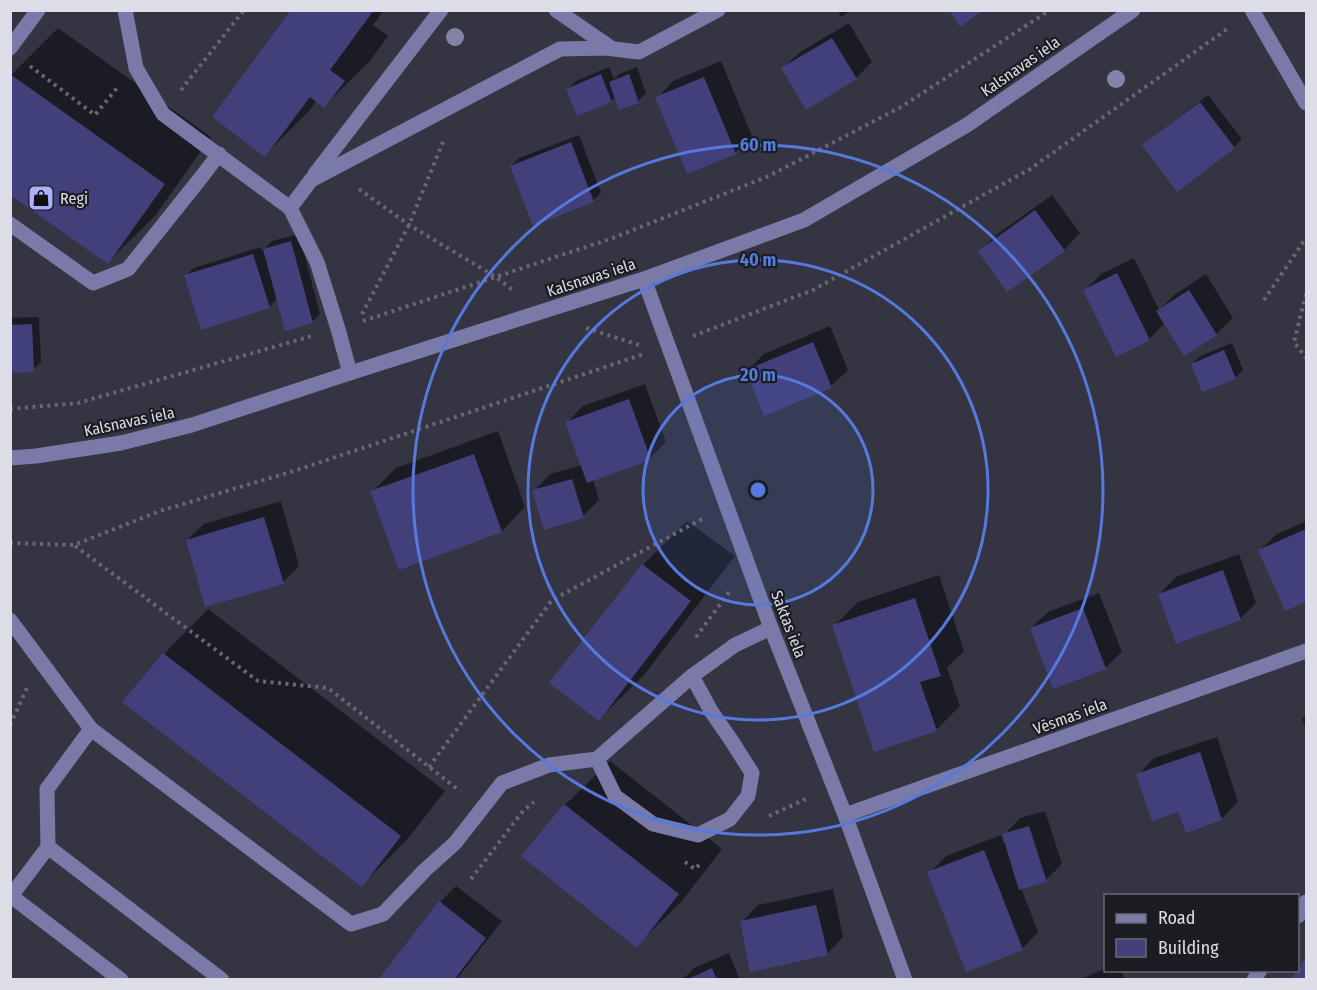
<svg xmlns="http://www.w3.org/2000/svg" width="1317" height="990" font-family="'Fira Sans Condensed',sans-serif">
<rect width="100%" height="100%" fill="#343443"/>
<!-- shadow -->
<g fill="#0007">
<path d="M 292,10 L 384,10 L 373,25 L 388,36 L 369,62 L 324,106 L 317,100 L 310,110 L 265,155 Z"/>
<path d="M 837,10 L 851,10 L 841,17 Z"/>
<path d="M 849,23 L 872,62 L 856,78 L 783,68 L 800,52 Z"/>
<path d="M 58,28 L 211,137 L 155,216 L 108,262 L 10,76 Z"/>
<path d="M 721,61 L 752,136 L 735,153 L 657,98 L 673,81 Z"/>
<path d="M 609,67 L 614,79 L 619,74 L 637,67 L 646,93 L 638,101 L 616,96 L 611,101 L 568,89 L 576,81 Z"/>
<path d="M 1208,95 L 1242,139 L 1234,147 L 1152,138 Z"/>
<path d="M 579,135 L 601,193 L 593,201 L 511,166 L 519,158 Z"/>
<path d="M 1052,195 L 1080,233 L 1064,250 L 980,251 L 996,235 Z"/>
<path d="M 299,234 L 320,314 L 312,322 L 277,299 L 269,307 L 185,276 L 194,268 L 261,247 L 262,251 L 272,241 Z"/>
<path d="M 1134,258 L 1159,310 L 1174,295 L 1206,274 L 1233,318 L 1216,334 L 1185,354 L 1165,323 L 1149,339 L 1085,290 L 1101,274 Z"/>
<path d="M 39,317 L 41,362 L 33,370 L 10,371 L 10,318 Z"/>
<path d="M 830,326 L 848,370 L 831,386 L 747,371 L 764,354 Z"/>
<path d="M 1232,343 L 1243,370 L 1235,378 L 1192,364 L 1200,356 Z"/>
<path d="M 645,384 L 666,442 L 650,458 L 593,479 L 599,500 L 583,516 L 534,491 L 550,474 L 582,465 L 567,423 L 583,406 Z"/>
<path d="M 498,431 L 525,507 L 502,531 L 372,492 L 396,468 Z"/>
<path d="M 281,501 L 299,566 L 283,582 L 187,540 L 204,524 Z"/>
<path d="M 687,521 L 735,556 L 644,675 L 599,719 L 643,565 Z"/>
<path d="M 1306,521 L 1306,601 L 1286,609 L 1260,550 L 1277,534 Z"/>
<path d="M 1239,554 L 1256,603 L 1240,619 L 1159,594 L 1176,577 Z"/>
<path d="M 939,575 L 964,651 L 947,668 L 960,706 L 936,730 L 834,626 L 858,602 Z"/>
<path d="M 1099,593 L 1122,652 L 1105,668 L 1031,628 L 1048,612 Z"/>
<path d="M 208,609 L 445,791 L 407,840 L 362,885 L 125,702 L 164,654 Z"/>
<path d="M 1306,714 L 1306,730 L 1302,719 Z"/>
<path d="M 1217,737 L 1238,802 L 1222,818 L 1187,831 L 1179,810 L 1138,775 L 1154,758 Z"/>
<path d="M 610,761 L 722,849 L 681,902 L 636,946 L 523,856 L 565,805 Z"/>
<path d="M 1045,811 L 1062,864 L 1046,880 L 1021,888 L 1038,932 L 1022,949 L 929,873 L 946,856 L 1001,835 L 1003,842 L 1006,842 L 1004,835 L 1020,818 Z"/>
<path d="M 456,886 L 502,921 L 456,980 L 380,980 L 440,902 Z"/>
<path d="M 833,889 L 843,937 L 827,954 L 742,922 L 758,905 Z"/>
<path d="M 729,953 L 740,980 L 682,980 L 694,968 Z"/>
<path d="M 1106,968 L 1106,970 L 1121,970 L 1125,980 L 1079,980 Z"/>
</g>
<!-- building -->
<g fill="#42407b">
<path d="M 291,10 L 374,10 L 330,70 L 345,81 L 324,108 L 310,97 L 265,157 L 212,117 Z"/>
<path d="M 949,10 L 983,10 L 960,27 Z"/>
<path d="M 832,38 L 857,79 L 806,110 L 781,68 Z"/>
<path d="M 10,74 L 165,184 L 108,264 L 10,195 Z"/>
<path d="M 601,74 L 612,102 L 577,116 L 566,89 Z"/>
<path d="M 629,74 L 639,103 L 619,110 L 609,82 Z"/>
<path d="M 704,77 L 736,154 L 687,174 L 655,97 Z"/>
<path d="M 1200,102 L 1235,148 L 1177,192 L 1142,145 Z"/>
<path d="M 571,142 L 594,202 L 533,226 L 510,166 Z"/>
<path d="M 1035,210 L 1065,251 L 1007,292 L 978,251 Z"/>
<path d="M 291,241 L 313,323 L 285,331 L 263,249 Z"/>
<path d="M 253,254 L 270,308 L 201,330 L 184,275 Z"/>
<path d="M 1117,273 L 1150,340 L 1116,357 L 1083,290 Z"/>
<path d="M 1189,290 L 1217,335 L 1184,356 L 1156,311 Z"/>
<path d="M 32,324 L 34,372 L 10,373 L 10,325 Z"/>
<path d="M 813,342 L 832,388 L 764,416 L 746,370 Z"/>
<path d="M 1224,350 L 1236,379 L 1202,392 L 1191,364 Z"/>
<path d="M 629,399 L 651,460 L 587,483 L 565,422 Z"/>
<path d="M 474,454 L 502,532 L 399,570 L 370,491 Z"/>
<path d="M 572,479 L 584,518 L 544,530 L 532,490 Z"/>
<path d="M 264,517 L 284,584 L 205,607 L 186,540 Z"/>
<path d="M 1306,529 L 1306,602 L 1285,611 L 1258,550 Z"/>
<path d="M 642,564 L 691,601 L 599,721 L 549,683 Z"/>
<path d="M 1223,570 L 1241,620 L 1176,644 L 1158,594 Z"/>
<path d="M 915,598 L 941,676 L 920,682 L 937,731 L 874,752 L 832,625 Z"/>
<path d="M 1083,608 L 1106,669 L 1053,689 L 1030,628 Z"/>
<path d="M 163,653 L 401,836 L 362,887 L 122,702 Z"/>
<path d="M 1200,752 L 1222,820 L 1186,833 L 1178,812 L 1152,821 L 1136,774 Z"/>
<path d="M 564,804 L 679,894 L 637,948 L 521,856 Z"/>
<path d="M 1029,826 L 1047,882 L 1019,890 L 1002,834 Z"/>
<path d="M 984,850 L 1023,950 L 966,972 L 927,872 Z"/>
<path d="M 439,901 L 486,938 L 454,980 L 378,980 Z"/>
<path d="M 816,905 L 828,955 L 750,972 L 740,921 Z"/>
<path d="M 1306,956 L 1306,980 L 1290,980 L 1298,970 Z"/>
<path d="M 712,968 L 717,980 L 686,980 Z"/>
</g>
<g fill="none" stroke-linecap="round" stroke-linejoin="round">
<!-- path -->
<g stroke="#686875" stroke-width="4" stroke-dasharray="3 4.5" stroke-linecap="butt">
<path d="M 30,66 L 95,115 L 117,88"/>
<path d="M 181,90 L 244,10"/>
<path d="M 359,189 L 409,225 L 496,277 L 514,291"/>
<path d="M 1306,294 L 1294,342 L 1306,358"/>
<path d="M 1264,300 L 1306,238"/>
<path d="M 362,314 L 409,225 L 443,142"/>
<path d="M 363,321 L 613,238 L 769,176 L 901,107 L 1050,10"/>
<path d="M 586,328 L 639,345"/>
<path d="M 693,336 L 813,290 L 1030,169 L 1230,27"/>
<path d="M 10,409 L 78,403 L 312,336"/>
<path d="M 10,543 L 74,545 L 160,511 L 300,469 L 644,354"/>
<path d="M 75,546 L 258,681 L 328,688 L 460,791"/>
<path d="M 696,637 L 729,592"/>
<path d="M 10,725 L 27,688"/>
<path d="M 429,767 L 552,600 L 702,519"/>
<path d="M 769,816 L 808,798"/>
<path d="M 685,862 L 695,869 L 702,862"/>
<path d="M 471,879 L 523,811 L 534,802"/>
</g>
<!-- minor -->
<g stroke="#797aa8" stroke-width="15">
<path d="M 125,10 L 136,68 L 163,114 L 290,208 L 317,262 L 338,329 L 350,373"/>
<path d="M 556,10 L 611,48"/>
<path d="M 1252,10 L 1306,103"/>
<path d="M 10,48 L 38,10"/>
<path d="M 315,174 L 441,10"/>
<path d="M 290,208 L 311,180 L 560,49 L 606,48 L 639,52 L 718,10"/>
<path d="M 10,224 L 93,283 L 128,269 L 203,175 L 219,154"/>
<path d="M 644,279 L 771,628 L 845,815 L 905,980"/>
<path d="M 10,458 L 36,456 L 121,443 L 192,425 L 350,373 L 644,279 L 804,220 L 967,125 L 1133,10"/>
<path d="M 10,620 L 91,729 L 351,924 L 383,914 L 425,870 L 455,843 L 502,783 L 549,765 L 597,759 L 692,676 L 735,645 L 771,628"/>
<path d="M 91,729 L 47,789 L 48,847 L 11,896 L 121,980"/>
<path d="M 597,759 L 615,796 L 653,824 L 698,835 L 730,819 L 748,796 L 752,773 L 731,740 L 711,711 L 692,676"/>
<path d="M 845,815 L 1306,651"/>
<path d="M 48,847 L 222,980"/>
<path d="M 1298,916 L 1306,902"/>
<path d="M 1254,980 L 1260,970"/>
</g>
</g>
<!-- trees -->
<g fill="#8283a8">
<circle cx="455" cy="37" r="9"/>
<circle cx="1116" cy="79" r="9"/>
</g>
<!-- distance rings -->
<circle cx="758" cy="490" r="115" fill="#5679dc" fill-opacity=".12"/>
<g fill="none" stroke="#5679dc" stroke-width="3">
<circle cx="758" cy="490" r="115"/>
<circle cx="758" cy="490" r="230"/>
<circle cx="758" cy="490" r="345"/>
</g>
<!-- icons -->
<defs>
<g id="shop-square" transform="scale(1.35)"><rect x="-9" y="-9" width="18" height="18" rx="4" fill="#adaffb" stroke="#1c1d23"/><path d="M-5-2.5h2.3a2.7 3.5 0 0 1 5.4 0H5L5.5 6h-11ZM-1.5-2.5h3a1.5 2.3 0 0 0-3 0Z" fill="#111"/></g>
</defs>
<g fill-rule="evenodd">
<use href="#shop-square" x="41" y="198"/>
</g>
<g text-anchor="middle" stroke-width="4.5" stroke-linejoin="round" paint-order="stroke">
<!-- street labels -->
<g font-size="16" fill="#dcdde6" stroke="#1c1d23">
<text transform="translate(1020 66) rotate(-35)" y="6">Kalsnavas iela</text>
<text transform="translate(591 277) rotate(-18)" y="6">Kalsnavas iela</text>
<text transform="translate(129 421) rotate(-12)" y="6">Kalsnavas iela</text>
<text transform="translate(789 624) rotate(69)" y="6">Saktas iela</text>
<text transform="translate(1070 716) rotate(-20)" y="6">Vēsmas iela</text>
</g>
<!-- poi labels -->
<g font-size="16" fill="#dcdde6" stroke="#1c1d23" text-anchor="start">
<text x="60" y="204">Regi</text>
</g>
</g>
<circle cx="758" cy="490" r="9" fill="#5679dc" stroke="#1c1d23" stroke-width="3"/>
<g font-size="18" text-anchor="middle" font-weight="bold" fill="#5679dc" stroke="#1c1d23" stroke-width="4.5" stroke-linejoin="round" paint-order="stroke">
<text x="758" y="151">60 m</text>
<text x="758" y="266">40 m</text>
<text x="758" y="381">20 m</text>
</g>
<!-- border -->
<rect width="1317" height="990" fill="none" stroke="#dcdde6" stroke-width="24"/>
<!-- legend -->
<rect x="1104" y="894" width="195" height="78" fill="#1c1d23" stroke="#696a71" stroke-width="1.5"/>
<rect x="1116" y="914" width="30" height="9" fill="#797aa8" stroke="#696a71" stroke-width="1.5"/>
<text x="1158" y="924" font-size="18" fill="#dcdde6">Road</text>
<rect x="1116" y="939" width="30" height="18" fill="#42407b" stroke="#696a71" stroke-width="1.5"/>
<text x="1158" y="954" font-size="18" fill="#dcdde6">Building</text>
</svg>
